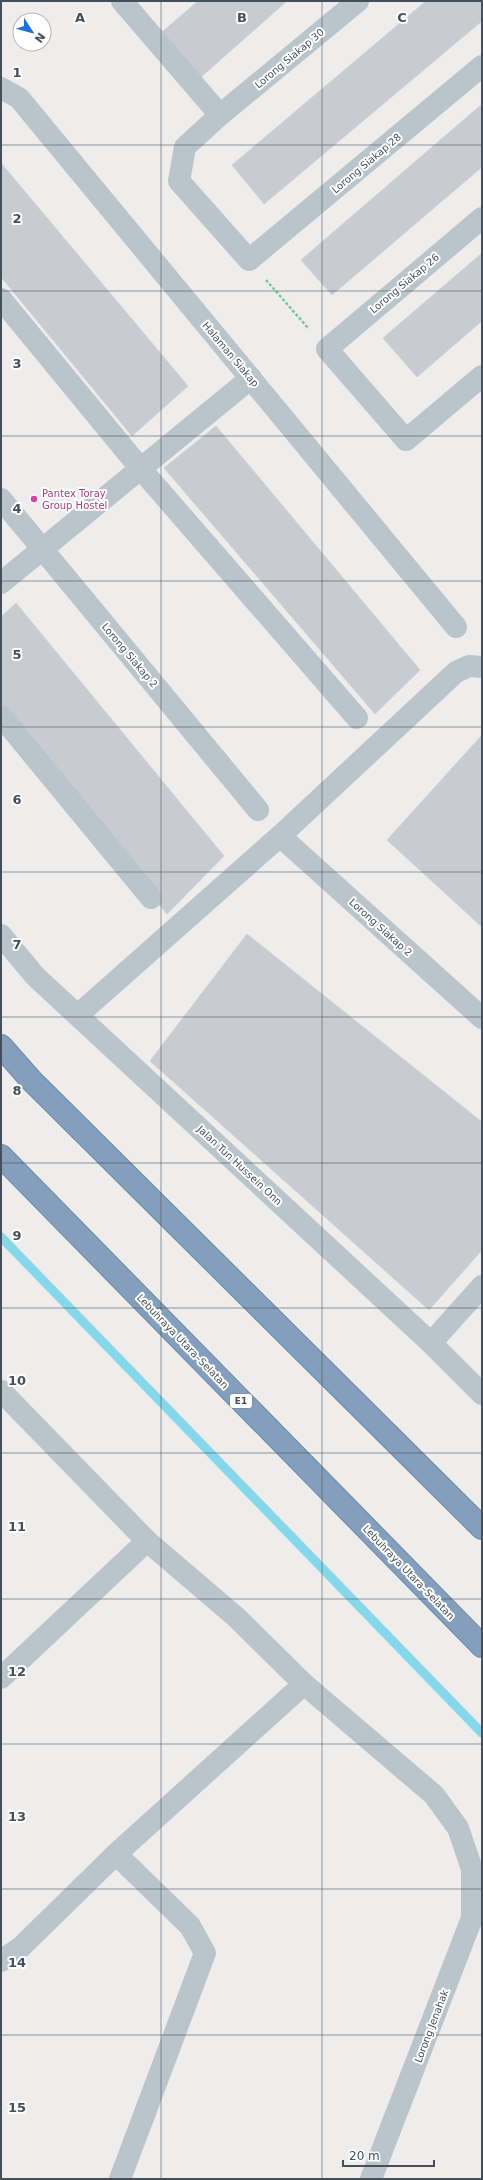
<svg xmlns="http://www.w3.org/2000/svg" width="483" height="2180" font-family="'DejaVu Sans',sans-serif">
<rect width="100%" height="100%" fill="#efecec"/>
<g fill="none" stroke-linecap="round" stroke-linejoin="round">
<!-- stream -->
<path stroke="#86d7ea" stroke-width="9" d="M 1,1237 L 482,1733"/>
</g>
<!-- building -->
<g fill="#c8cbd1" stroke="#d0d2d8">
<path d="M 198,1 L 287,1 L 201,77 L 162,32 Z"/>
<path d="M 426,1 L 481,1 L 482,21 L 264,204 L 232,165 Z"/>
<path d="M 482,104 L 482,167 L 332,295 L 301,260 Z"/>
<path d="M 1,163 L 188,386 L 132,436 L 1,277 Z"/>
<path d="M 482,253 L 482,321 L 417,377 L 383,338 Z"/>
<path d="M 216,426 L 420,670 L 375,714 L 164,468 Z"/>
<path d="M 16,603 L 224,856 L 167,914 L 1,707 L 1,617 Z"/>
<path d="M 482,735 L 482,927 L 387,840 Z"/>
<path d="M 247,934 L 482,1122 L 482,1250 L 429,1310 L 150,1061 Z"/>
</g>
<g fill="none" stroke-linecap="round" stroke-linejoin="round">
<!-- highway casing -->
<g stroke="#6e8aa7" stroke-width="24">
<g id="highway">
<path d="M 1,1046 L 31,1080 L 482,1528"/>
<path d="M 1,1156 L 482,1646"/>
</g>
</g>
<!-- path -->
<path stroke="#71cb9d" stroke-width="2.5" stroke-dasharray="3 2" stroke-linecap="butt" d="M 266,280 L 309,329"/>
<!-- minor -->
<g stroke="#bac4cb" stroke-width="22">
<path d="M 122,1 L 220,115"/>
<path d="M 358,1 L 220,115 L 185,147 L 179,181 L 249,260 L 482,66"/>
<path d="M 1,88 L 19,98 L 456,627"/>
<path d="M 482,218 L 327,349 L 406,440 L 482,376"/>
<path d="M 1,299 L 140,468 L 357,718"/>
<path d="M 1,499 L 258,810"/>
<path d="M 1,583 L 251,378"/>
<path d="M 1,716 L 151,898"/>
<path d="M 280,836 L 482,1018"/>
<path d="M 1,935 L 35,976 L 431,1343 L 482,1394"/>
<path d="M 79,1014 L 280,836 L 456,672 L 469,666 L 482,667"/>
<path d="M 431,1343 L 482,1286"/>
<path d="M 1,1391 L 147,1541 L 236,1617 L 304,1684 L 434,1795 L 458,1828 L 472,1869 L 472,1918 L 371,2179"/>
<path d="M 1,1678 L 147,1541"/>
<path d="M 116,1854 L 190,1926 L 205,1953 L 120,2179"/>
<path d="M 1,1961 L 21,1947 L 116,1854 L 304,1684"/>
</g>
<!-- highway -->
<use href="#highway" stroke="#839fbb" stroke-width="22"/>
</g>
<!-- grid -->
<path fill="none" stroke="#444f59" stroke-width="1" stroke-opacity="0.55" d="M 161,1 L 161,2179M 322,1 L 322,2179M 1,145 L 482,145M 1,291 L 482,291M 1,436 L 482,436M 1,581 L 482,581M 1,727 L 482,727M 1,872 L 482,872M 1,1017 L 482,1017M 1,1163 L 482,1163M 1,1308 L 482,1308M 1,1453 L 482,1453M 1,1599 L 482,1599M 1,1744 L 482,1744M 1,1889 L 482,1889M 1,2035 L 482,2035"/>
<!-- markers -->
<circle fill="#d1479c" stroke="#fff" stroke-width="1.5" cx="34" cy="499" r="4"/>
<g text-anchor="middle" stroke-width="4" stroke-linejoin="round" paint-order="stroke">
<!-- shield labels -->
<rect fill="#fff" stroke="#7c848b" stroke-width="1" x="230" y="1394" width="22" height="14" rx="3"/>
<g font-size="9" font-weight="bold" fill="#444f59">
<text x="241" y="1404">E1</text>
</g>
<!-- street labels -->
<g font-size="10" fill="#444f59" stroke="#fff">
<text transform="translate(289 58) rotate(-40)" y="4">Lorong Siakap 30</text>
<text transform="translate(366 163) rotate(-40)" y="4">Lorong Siakap 28</text>
<text transform="translate(404 283) rotate(-40)" y="4">Lorong Siakap 26</text>
<text transform="translate(231 354) rotate(50)" y="4">Halaman Siakap</text>
<text transform="translate(130 655) rotate(50)" y="4">Lorong Siakap 2</text>
<text transform="translate(381 927) rotate(42)" y="4">Lorong Siakap 2</text>
<text transform="translate(240 1165) rotate(43)" y="4">Jalan Tun Hussein Onn</text>
<text transform="translate(183 1341) rotate(46)" y="4">Lebuhraya Utara–Selatan</text>
<text transform="translate(409 1572) rotate(46)" y="4">Lebuhraya Utara–Selatan</text>
<text transform="translate(431 2026) rotate(-69)" y="4">Lorong Jenahak</text>
</g>
<!-- hotel labels -->
<g font-size="10" fill="#b23c85" stroke="#fff" text-anchor="start">
<text x="42" y="497">Pantex Toray<tspan x="42" dy="12">Group Hostel</tspan></text>
</g>
</g>
<g font-size="13" text-anchor="middle" font-weight="bold" fill="#444f59" stroke="#fff" stroke-width="4" stroke-linejoin="round" paint-order="stroke">
<text x="80" y="22">A</text>
<text x="242" y="22">B</text>
<text x="402" y="22">C</text>
<text x="17" y="77">1</text>
<text x="17" y="223">2</text>
<text x="17" y="368">3</text>
<text x="17" y="513">4</text>
<text x="17" y="659">5</text>
<text x="17" y="804">6</text>
<text x="17" y="949">7</text>
<text x="17" y="1095">8</text>
<text x="17" y="1240">9</text>
<text x="17" y="1385">10</text>
<text x="17" y="1531">11</text>
<text x="17" y="1676">12</text>
<text x="17" y="1821">13</text>
<text x="17" y="1967">14</text>
<text x="17" y="2112">15</text>
</g>
<!-- border -->
<rect width="483" height="2180" fill="none" stroke="#444f59" stroke-width="4"/>
<!-- north arrow -->
<g transform="translate(32 32) rotate(126)"><circle r="19" fill="#ffffff" stroke="#b4b9bd"/>
<path d="M0-3L7 15L0 10L-7 15Z" fill="#1a71da"/>
<text y="-6" font-size="11" font-weight="bold" text-anchor="middle" fill="#444f59">N</text>
</g>
<!-- scale -->
<path d="M343 2160v6h91v-6" fill="none" stroke="#444f59" stroke-width="2"/>
<text x="349" y="2160" font-size="12" fill="#444f59" stroke="#ffffff" stroke-width="3" paint-order="stroke">20 m</text>
</svg>
